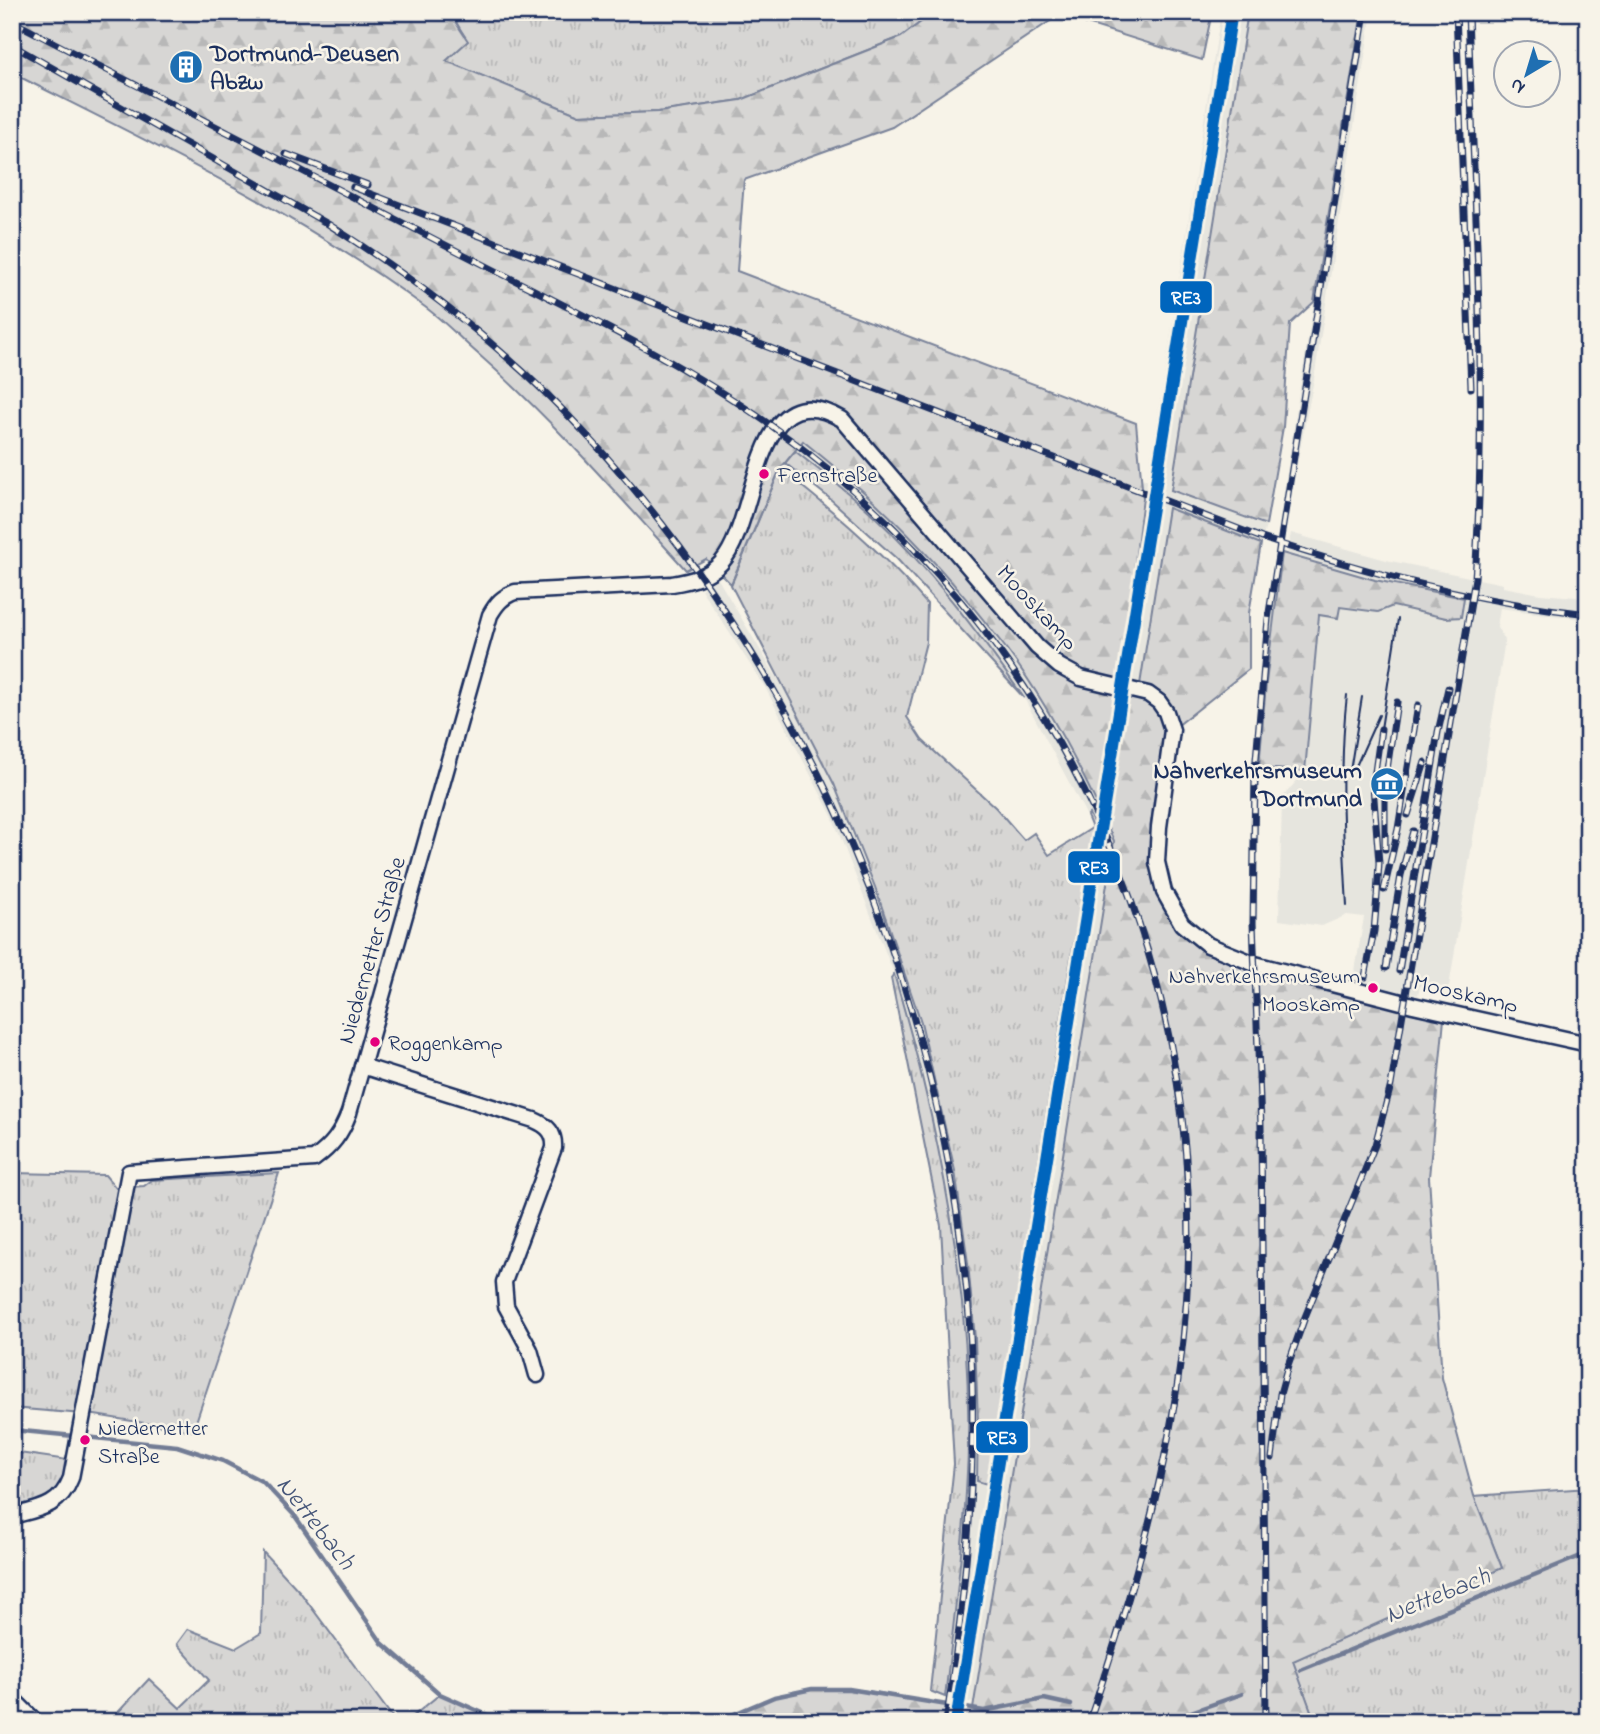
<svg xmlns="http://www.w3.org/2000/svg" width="1600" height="1734" font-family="'Indie Flower',sans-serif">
<defs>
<pattern id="grass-tufts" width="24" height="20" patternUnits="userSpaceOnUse" patternTransform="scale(1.75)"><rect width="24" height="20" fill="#d7d6d4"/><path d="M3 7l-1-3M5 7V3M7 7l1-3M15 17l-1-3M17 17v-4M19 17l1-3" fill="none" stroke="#b8b8b8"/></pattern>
<pattern id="forest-firs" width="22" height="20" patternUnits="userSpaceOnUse" patternTransform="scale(1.75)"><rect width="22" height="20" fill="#d7d6d4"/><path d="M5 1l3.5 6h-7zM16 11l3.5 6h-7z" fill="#b8b8b8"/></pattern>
</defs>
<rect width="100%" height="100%" fill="#f7f3e8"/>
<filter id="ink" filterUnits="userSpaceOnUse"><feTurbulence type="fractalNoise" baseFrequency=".0143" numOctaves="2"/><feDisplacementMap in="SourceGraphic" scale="14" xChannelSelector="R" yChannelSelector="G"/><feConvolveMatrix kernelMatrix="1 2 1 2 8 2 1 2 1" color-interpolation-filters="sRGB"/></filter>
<g filter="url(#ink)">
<!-- built -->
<g fill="#e6e5de" fill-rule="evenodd">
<path d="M 1221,12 L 1248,12 L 1171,490 L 1266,526 L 1261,544 L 1168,509 L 974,1703 L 945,1697 L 967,1490 L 968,1421 L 964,1332 L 955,1242 L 943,1173 L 927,1098 L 894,974 L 832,816 L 766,689 L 701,589 L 718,579 L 786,693 L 834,784 L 875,887 L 921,1022 L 955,1171 L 968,1263 L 975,1339 L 978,1424 L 977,1481 L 987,1484 L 1072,951 L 1096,828 L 1089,814 L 1087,816 L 1024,698 L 992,653 L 948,597 L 918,562 L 869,512 L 778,438 L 803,441 L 866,493 L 926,554 L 1008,652 L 1044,704 L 1098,806 L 1136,475 L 1148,481 ZM 1099,809 L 1114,841 L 1110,861 L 1096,828 Z"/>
<path d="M 1362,12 L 1372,12 L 1314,379 L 1288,509 L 1266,683 L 1259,768 L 1257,958 L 1250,956 L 1250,893 L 1251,800 L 1261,670 L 1274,558 L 1299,393 Z"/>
<path d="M 1291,533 L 1386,560 L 1503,584 L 1503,587 L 1540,594 L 1588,598 L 1588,620 L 1500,608 L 1497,627 L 1505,640 L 1449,987 L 1420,986 L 1418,995 L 1366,984 L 1358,980 L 1355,971 L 1364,917 L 1347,915 L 1322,926 L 1279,920 L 1282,798 L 1305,771 L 1319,615 L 1340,607 L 1377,612 L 1393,606 L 1446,618 L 1460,617 L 1463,599 L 1375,580 L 1287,553 Z"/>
</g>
<!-- grass -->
<g fill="url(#grass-tufts)" stroke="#798299" stroke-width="2">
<path d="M 461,12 L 934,12 L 901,37 L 741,100 L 658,112 L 579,115 L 445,61 L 467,41 L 456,22 Z"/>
<path d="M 795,451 C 820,471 846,490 870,512 C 929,567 978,632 1024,698 L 897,559 L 828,497 L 785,463 Z"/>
<path d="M 780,469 C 833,510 883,553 927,604 L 926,642 L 907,717 L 922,740 L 996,808 L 1024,840 L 1034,833 L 1049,855 L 1092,828 L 1087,816 L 1089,814 L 1096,828 L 1072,951 L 987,1484 L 977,1481 L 978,1424 L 975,1339 L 968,1263 L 955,1171 L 921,1022 L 875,887 L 834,784 L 731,585 Z"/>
<path d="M 894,974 C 943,1139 978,1319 966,1492 C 962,1560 953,1629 945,1697 L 930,1691 L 954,1464 L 941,1226 L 891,978 Z"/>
<path d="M 12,1173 L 105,1175 L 116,1188 L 144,1186 L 152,1180 L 279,1173 L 193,1431 L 95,1415 L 12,1408 Z"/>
<path d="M 12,1452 L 68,1460 L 66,1492 L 12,1516 Z"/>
<path d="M 1588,1488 L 1588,1722 L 1315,1722 L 1292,1661 L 1502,1568 L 1474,1496 Z"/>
<path d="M 263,1552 L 300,1592 L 396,1722 L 109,1722 L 149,1679 L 180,1708 L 209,1680 L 177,1644 L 188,1629 L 236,1648 L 261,1633 Z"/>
<path d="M 440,1694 L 503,1722 L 406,1722 Z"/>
</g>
<!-- forest -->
<g fill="url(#forest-firs)" stroke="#798299" stroke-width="2">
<path d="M 12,12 L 461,12 L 456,23 L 468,41 L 446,61 L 579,115 L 658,112 L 741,100 L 901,37 L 934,12 L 1212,12 L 1202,60 L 1059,15 L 892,127 L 744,180 L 737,271 L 1136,423 L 1143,498 L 1120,681 L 1139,691 L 1168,508 L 1261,544 L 1249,613 L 1249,669 L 1172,730 L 1157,862 L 1176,926 L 1233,961 L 1416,1014 L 1444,1019 L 1429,1177 L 1442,1378 L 1474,1496 L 1502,1568 L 1293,1661 L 1315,1722 L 715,1722 C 746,1708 777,1693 812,1689 C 866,1684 920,1704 973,1709 L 1114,841 C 1085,776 1051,708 1008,651 C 965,595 917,540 865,493 C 845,475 824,458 803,441 L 780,469 L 731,584 L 706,559 L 686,570 C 618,495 552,419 477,353 C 460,338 444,321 425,307 C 298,213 153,144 12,73 Z"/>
<path d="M 1248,12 L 1362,12 L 1314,302 L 1290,324 L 1283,427 L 1266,525 L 1171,490 Z"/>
<path d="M 1282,553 L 1375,580 L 1464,598 L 1461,617 L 1446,618 L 1393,606 L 1378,612 L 1340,607 L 1338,618 L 1319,615 L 1305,771 L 1259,768 L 1266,683 Z"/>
</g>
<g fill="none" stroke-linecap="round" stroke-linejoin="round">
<!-- stream -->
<g stroke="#727c95" stroke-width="4.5">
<path d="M 12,1430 L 177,1446 L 223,1461 L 263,1482 L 295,1516 L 382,1643 L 440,1694 L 503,1722"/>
<path d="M 1301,1670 L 1588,1553"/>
<path d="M 1118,1721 L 1136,1722"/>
<path d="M 715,1722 L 774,1697 L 812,1689 L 849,1689 L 984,1711 L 1044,1699 L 1071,1705"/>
<path d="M 1143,1722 L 1185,1714 L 1242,1694"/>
</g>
<!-- street casing -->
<g stroke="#1b2f5e" stroke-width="19">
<g id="street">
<path d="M 362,1066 L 534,1120 C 548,1126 555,1133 554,1148 L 504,1282 L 506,1306 L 530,1350 L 537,1375"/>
<path d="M 12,1516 C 39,1509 60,1507 71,1478 L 129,1172 L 314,1159 C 332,1146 341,1134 349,1113 L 490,615 C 497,603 502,597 515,592 L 672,584 C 690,581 708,577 721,563 C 760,520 751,368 842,419 L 1037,647 L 1059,666 L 1081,678 L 1148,694 L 1159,702 L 1166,712 L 1172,730 L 1159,827 L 1157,862 L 1164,892 L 1182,924 L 1208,945 L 1255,964 L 1413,1005 L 1588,1044"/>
<path d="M 12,1698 L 36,1722"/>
</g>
</g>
<!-- street -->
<use href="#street" stroke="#f7f3e8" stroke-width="14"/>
<!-- tram -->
<g stroke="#1b2f5e" stroke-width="2">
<path d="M 1347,695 C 1339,765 1343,836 1347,906"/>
<path d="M 1381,729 L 1398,619"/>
<path d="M 1356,766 L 1379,715"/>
<path d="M 1350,771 L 1362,697"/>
</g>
<!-- rail casing -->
<g stroke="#1b2f5e" stroke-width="7">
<g id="rail">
<path d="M 1456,12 L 1471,388"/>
<path d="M 12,21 C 163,99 314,177 465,255 C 568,308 674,357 769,424 C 1063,631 1222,983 1183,1340 C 1169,1472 1131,1597 1089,1722"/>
<path d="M 12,45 L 328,224 C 425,285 517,358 594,443 C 811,682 943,996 969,1317 C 979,1453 967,1588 946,1722"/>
<path d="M 286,154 L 368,185"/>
<path d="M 353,187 L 1262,538 C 1369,573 1476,602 1588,614"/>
<path d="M 1408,815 L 1425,762"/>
<path d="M 1385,849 L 1385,783 L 1397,702"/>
<path d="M 1384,890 L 1398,829 L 1418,705"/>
<path d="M 1386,968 L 1401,875 L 1413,831"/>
<path d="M 1399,971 L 1438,732 L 1448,688"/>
<path d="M 1365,977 L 1374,931 L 1377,896 L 1379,863 L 1373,786 L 1381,729"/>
<path d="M 1272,1458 L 1280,1394 L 1288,1365 L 1305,1317 L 1375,1145 L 1391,1085 L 1475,578 C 1488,390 1474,201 1468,12"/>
<path d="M 1266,1722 L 1261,1126 L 1253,923 L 1255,771 L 1268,619 L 1365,12"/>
</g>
</g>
<!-- rail -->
<use href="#rail" stroke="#f7f3e8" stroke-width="4.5" stroke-dasharray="13" stroke-linecap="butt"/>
<!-- rail-1 casing -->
<g stroke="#f7f3e8" stroke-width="18">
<path id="rail-1" d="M 956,1722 L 1232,12"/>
</g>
<!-- rail-1 -->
<use href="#rail-1" stroke="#0065bd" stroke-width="12"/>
</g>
</g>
<!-- icons -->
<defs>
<g id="building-disc" transform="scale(1.75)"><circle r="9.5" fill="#1f6fb2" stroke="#f7f3e8"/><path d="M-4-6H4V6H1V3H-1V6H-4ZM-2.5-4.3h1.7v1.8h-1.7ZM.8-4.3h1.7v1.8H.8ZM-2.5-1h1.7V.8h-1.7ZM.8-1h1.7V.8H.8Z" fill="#fff"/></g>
<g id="museum-disc" transform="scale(1.75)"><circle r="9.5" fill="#1f6fb2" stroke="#f7f3e8"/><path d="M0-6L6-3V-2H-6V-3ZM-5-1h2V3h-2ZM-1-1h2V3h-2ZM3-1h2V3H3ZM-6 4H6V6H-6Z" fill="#fff"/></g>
</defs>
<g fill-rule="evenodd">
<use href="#building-disc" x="186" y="67"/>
<use href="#museum-disc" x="1387" y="784"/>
</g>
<!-- markers -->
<g fill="#e5007d" stroke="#f7f3e8" stroke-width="2.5">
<circle cx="764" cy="474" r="6"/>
<circle cx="1373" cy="988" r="6"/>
<circle cx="375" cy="1042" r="6"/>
<circle cx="85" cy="1440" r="6"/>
</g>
<g text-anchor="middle" stroke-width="5" stroke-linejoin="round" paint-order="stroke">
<!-- bus labels -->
<g font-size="22" fill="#1b2f5e" stroke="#f7f3e8" text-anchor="start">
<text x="777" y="482">Fernstraße</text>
<text x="1360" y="983" text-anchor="end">Nahverkehrsmuseum<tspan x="1360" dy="28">Mooskamp</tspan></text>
<text x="388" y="1050">Roggenkamp</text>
<text x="98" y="1435">Niedernetter<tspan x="98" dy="28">Straße</tspan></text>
</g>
<!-- poi labels -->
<g font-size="24" font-weight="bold" fill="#1b2f5e" stroke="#f7f3e8" text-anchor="start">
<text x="210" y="61">Dortmund-Deusen<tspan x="210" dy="28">Abzw</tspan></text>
<text x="1362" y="778" text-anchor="end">Nahverkehrsmuseum<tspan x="1362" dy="28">Dortmund</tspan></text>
</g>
<!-- street labels -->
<g font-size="24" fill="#1b2f5e" stroke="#f7f3e8">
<text transform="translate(1038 607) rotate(47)" y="8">Mooskamp</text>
<text transform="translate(371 950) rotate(-74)" y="8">Niedernetter Straße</text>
<text transform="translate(1466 993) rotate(13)" y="8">Mooskamp</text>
</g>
<!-- water labels -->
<g font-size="26" font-style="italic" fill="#465679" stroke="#f7f3e8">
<text transform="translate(317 1522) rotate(52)" y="9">Nettebach</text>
<text transform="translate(1437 1594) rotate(-22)" y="9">Nettebach</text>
</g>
</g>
<g stroke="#f7f3e8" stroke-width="2.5">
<rect x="1159" y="280" width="54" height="34" rx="7" fill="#0065bd"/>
<rect x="1067" y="850" width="54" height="34" rx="7" fill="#0065bd"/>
<rect x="975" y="1420" width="54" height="34" rx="7" fill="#0065bd"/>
</g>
<g font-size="19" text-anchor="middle" font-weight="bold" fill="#fff">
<text x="1186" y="304">RE3</text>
<text x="1094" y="874">RE3</text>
<text x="1002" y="1444">RE3</text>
</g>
<!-- margin -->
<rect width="1600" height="1734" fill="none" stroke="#f7f3e8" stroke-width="42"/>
<rect x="21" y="21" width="1558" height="1692" fill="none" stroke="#1b2f5e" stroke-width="2.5" filter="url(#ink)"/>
<!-- north arrow -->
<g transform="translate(1527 74) rotate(218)"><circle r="33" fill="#f7f3e8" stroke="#9fa5b1" stroke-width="2"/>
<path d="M0-5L12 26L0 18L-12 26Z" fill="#1f6fb2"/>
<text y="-10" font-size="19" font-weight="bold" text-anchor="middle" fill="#1b2f5e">N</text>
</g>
</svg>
